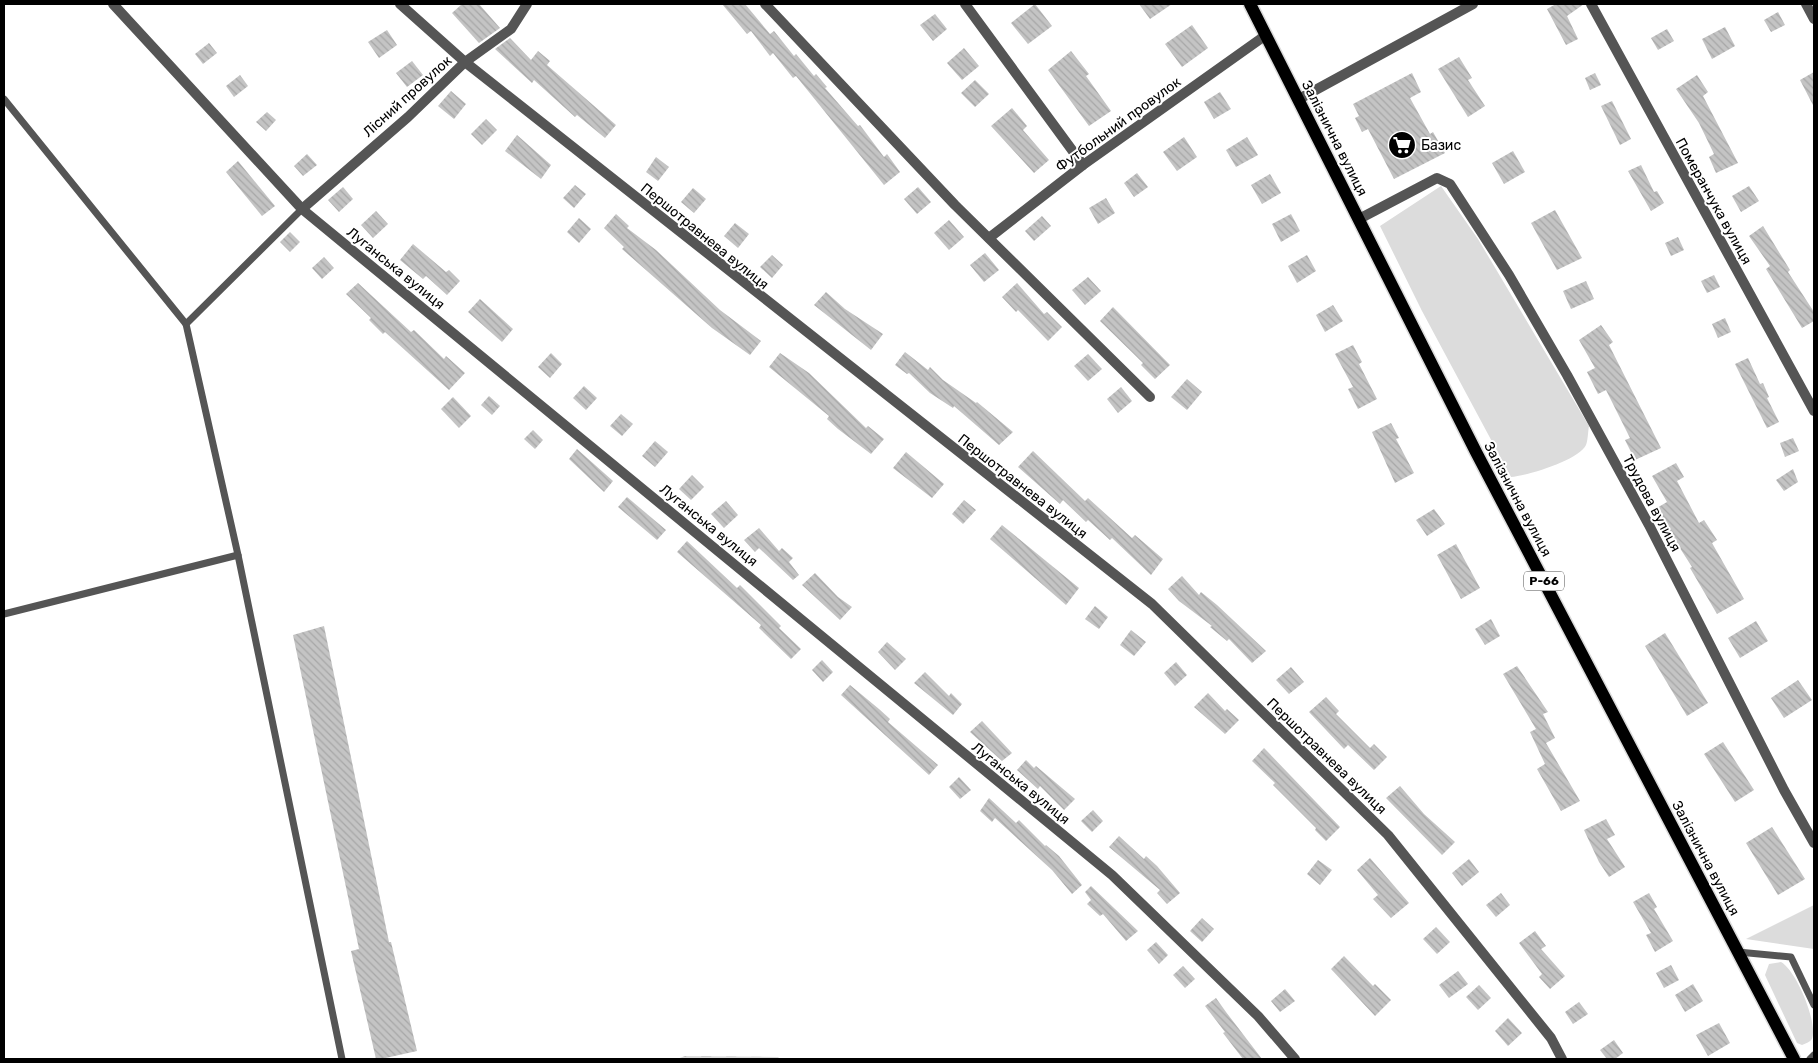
<svg xmlns="http://www.w3.org/2000/svg" width="1818" height="1063" font-family="Rubik,sans-serif">
<defs>
<pattern id="wetland-marsh" width="20" height="14" patternUnits="userSpaceOnUse" patternTransform="scale(1.25)"><rect width="20" height="14" fill="#dcdcdc"/><path d="M1 5h8M5 5V1M11 12h8M15 12V8" fill="none" stroke="#bbb"/></pattern>
<pattern id="building-back-hatch" width="6" height="6" patternUnits="userSpaceOnUse" patternTransform="scale(1.25)"><rect width="6" height="6" fill="#c4c4c4"/><path d="M-1 5l2 2M0 0l6 6M5-1l2 2" fill="none" stroke="#a7a7a7"/></pattern>
</defs>
<rect width="100%" height="100%" fill="#fff"/>
<!-- green -->
<g fill="#dcdcdc">
<path d="M 1441,186 L 1478,239 L 1589,426 C 1588,431 1588,440 1586,445 C 1579,460 1527,476 1511,477 L 1422,311 L 1380,226 Z"/>
<path d="M 1814,905 L 1814,949 L 1746,939 Z"/>
<path d="M 1781,962 C 1796,970 1818,1022 1812,1039 C 1810,1042 1806,1043 1802,1045 L 1797,1043 L 1765,975 L 1769,964 Z"/>
</g>
<!-- wetland -->
<path fill="url(#wetland-marsh)" d="M 685,1056 L 778,1057 L 780,1059 L 677,1059 Z"/>
<!-- building -->
<g fill="url(#building-back-hatch)">
<path d="M 462,4 L 479,4 L 500,28 L 479,43 L 452,13 Z"/>
<path d="M 722,4 L 745,4 L 770,34 L 774,31 L 794,56 L 796,54 L 814,76 L 816,74 L 827,87 L 825,88 L 858,126 L 860,125 L 884,157 L 887,154 L 900,172 L 884,185 L 796,76 L 793,78 L 773,53 L 770,56 L 751,31 L 747,34 Z"/>
<path d="M 1035,4 L 1052,26 L 1028,44 L 1011,23 Z"/>
<path d="M 1139,4 L 1172,4 L 1150,19 Z"/>
<path d="M 1556,4 L 1584,4 L 1567,16 L 1578,39 L 1566,45 L 1547,9 Z"/>
<path d="M 1778,12 L 1785,25 L 1771,32 L 1764,20 Z"/>
<path d="M 935,14 L 947,29 L 933,41 L 920,25 Z"/>
<path d="M 1192,25 L 1208,48 L 1182,67 L 1165,44 Z"/>
<path d="M 1725,27 L 1735,46 L 1712,59 L 1702,39 Z"/>
<path d="M 1667,29 L 1674,41 L 1658,50 L 1651,38 Z"/>
<path d="M 387,30 L 397,45 L 379,58 L 368,42 Z"/>
<path d="M 510,38 L 531,60 L 538,51 L 550,61 L 547,65 L 616,125 L 605,138 L 577,115 L 575,117 L 534,80 L 532,83 L 495,49 Z"/>
<path d="M 209,43 L 217,53 L 203,64 L 195,54 Z"/>
<path d="M 964,48 L 979,66 L 962,80 L 947,63 Z"/>
<path d="M 1071,51 L 1089,74 L 1086,76 L 1111,111 L 1089,126 L 1048,70 Z"/>
<path d="M 1459,57 L 1472,78 L 1468,80 L 1485,106 L 1468,117 L 1438,69 Z"/>
<path d="M 412,61 L 423,75 L 407,87 L 396,73 Z"/>
<path d="M 1814,72 L 1814,107 L 1800,80 Z"/>
<path d="M 1412,73 L 1421,92 L 1410,98 L 1430,134 L 1433,132 L 1445,153 L 1394,179 L 1368,129 L 1362,132 L 1355,118 L 1359,116 L 1353,104 Z"/>
<path d="M 1595,73 L 1601,85 L 1590,90 L 1585,78 Z"/>
<path d="M 240,75 L 248,86 L 234,97 L 226,86 Z"/>
<path d="M 1697,75 L 1708,92 L 1703,96 L 1738,163 L 1716,173 L 1709,157 L 1714,154 L 1699,123 L 1676,89 Z"/>
<path d="M 975,80 L 989,94 L 975,107 L 961,93 Z"/>
<path d="M 451,91 L 466,104 L 454,119 L 438,106 Z"/>
<path d="M 1220,92 L 1231,109 L 1214,119 L 1204,102 Z"/>
<path d="M 1612,101 L 1631,139 L 1620,145 L 1601,106 Z"/>
<path d="M 1012,108 L 1027,126 L 1023,130 L 1049,160 L 1034,173 L 991,126 Z"/>
<path d="M 267,112 L 276,120 L 266,131 L 256,122 Z"/>
<path d="M 486,119 L 497,130 L 482,145 L 471,134 Z"/>
<path d="M 517,135 L 551,165 L 541,179 L 505,151 Z"/>
<path d="M 1184,137 L 1197,157 L 1177,171 L 1163,152 Z"/>
<path d="M 1247,137 L 1258,155 L 1236,167 L 1226,150 Z"/>
<path d="M 1513,151 L 1525,172 L 1504,184 L 1492,163 Z"/>
<path d="M 307,154 L 317,165 L 303,176 L 294,166 Z"/>
<path d="M 656,157 L 669,167 L 658,181 L 646,172 Z"/>
<path d="M 238,161 L 275,206 L 262,216 L 226,172 Z"/>
<path d="M 1641,165 L 1654,192 L 1657,191 L 1664,203 L 1651,211 L 1628,171 Z"/>
<path d="M 1137,173 L 1148,187 L 1134,197 L 1124,183 Z"/>
<path d="M 1270,174 L 1281,193 L 1262,204 L 1251,185 Z"/>
<path d="M 575,185 L 586,194 L 574,208 L 563,198 Z"/>
<path d="M 1749,186 L 1759,201 L 1741,212 L 1732,196 Z"/>
<path d="M 343,187 L 353,199 L 339,212 L 328,200 Z"/>
<path d="M 918,187 L 931,202 L 917,214 L 904,199 Z"/>
<path d="M 693,188 L 706,199 L 694,213 L 681,202 Z"/>
<path d="M 1106,198 L 1115,213 L 1098,224 L 1089,208 Z"/>
<path d="M 1555,210 L 1582,258 L 1557,270 L 1531,223 Z"/>
<path d="M 376,211 L 388,224 L 373,238 L 361,225 Z"/>
<path d="M 616,214 L 629,226 L 627,228 L 656,250 L 720,310 L 761,341 L 750,355 L 712,328 L 622,249 L 624,247 L 604,228 Z"/>
<path d="M 1291,214 L 1300,231 L 1281,242 L 1272,224 Z"/>
<path d="M 1042,216 L 1051,226 L 1034,241 L 1025,231 Z"/>
<path d="M 579,218 L 591,229 L 579,243 L 567,232 Z"/>
<path d="M 949,220 L 964,237 L 949,250 L 934,233 Z"/>
<path d="M 735,223 L 749,234 L 738,248 L 724,236 Z"/>
<path d="M 1763,226 L 1790,270 L 1788,272 L 1814,312 L 1814,321 L 1802,328 L 1766,269 L 1770,266 L 1749,236 Z"/>
<path d="M 290,232 L 300,242 L 290,252 L 280,242 Z"/>
<path d="M 1678,237 L 1684,250 L 1671,256 L 1665,243 Z"/>
<path d="M 413,244 L 446,272 L 449,270 L 460,281 L 447,295 L 426,276 L 423,279 L 400,260 Z"/>
<path d="M 985,253 L 999,270 L 984,282 L 970,265 Z"/>
<path d="M 772,255 L 783,265 L 772,278 L 760,267 Z"/>
<path d="M 1307,255 L 1316,271 L 1297,283 L 1288,266 Z"/>
<path d="M 324,257 L 334,268 L 322,279 L 312,268 Z"/>
<path d="M 1714,275 L 1720,287 L 1707,293 L 1701,281 Z"/>
<path d="M 1088,277 L 1101,291 L 1085,305 L 1072,290 Z"/>
<path d="M 1586,281 L 1594,299 L 1571,309 L 1563,291 Z"/>
<path d="M 358,283 L 411,332 L 414,330 L 444,359 L 446,356 L 465,373 L 449,390 L 385,332 L 383,334 L 369,320 L 371,318 L 346,294 Z"/>
<path d="M 1017,283 L 1044,314 L 1047,312 L 1062,327 L 1048,341 L 1018,310 L 1016,312 L 1002,297 Z"/>
<path d="M 826,292 L 845,309 L 883,334 L 871,350 L 814,305 Z"/>
<path d="M 480,299 L 513,329 L 502,342 L 468,312 Z"/>
<path d="M 1333,305 L 1343,321 L 1325,332 L 1316,315 Z"/>
<path d="M 1113,307 L 1170,365 L 1155,379 L 1141,365 L 1143,363 L 1100,321 Z"/>
<path d="M 1725,318 L 1731,332 L 1718,338 L 1712,324 Z"/>
<path d="M 1601,325 L 1613,342 L 1609,345 L 1661,448 L 1635,460 L 1625,440 L 1630,438 L 1606,390 L 1598,394 L 1587,372 L 1595,368 L 1579,340 Z"/>
<path d="M 1353,345 L 1362,362 L 1359,364 L 1377,399 L 1358,409 L 1348,389 L 1353,387 L 1335,354 Z"/>
<path d="M 905,352 L 928,370 L 930,367 L 943,380 L 976,403 L 977,402 L 1013,432 L 999,445 L 954,406 L 953,408 L 930,393 L 909,373 L 907,374 L 895,365 Z"/>
<path d="M 551,353 L 562,364 L 550,378 L 538,367 Z"/>
<path d="M 780,353 L 809,373 L 866,428 L 868,426 L 884,439 L 871,454 L 838,429 L 827,419 L 829,416 L 769,367 Z"/>
<path d="M 1088,354 L 1102,369 L 1088,381 L 1074,366 Z"/>
<path d="M 1748,358 L 1760,384 L 1763,383 L 1769,397 L 1767,398 L 1779,422 L 1767,428 L 1735,364 Z"/>
<path d="M 1187,379 L 1202,392 L 1187,410 L 1171,397 Z"/>
<path d="M 584,386 L 597,398 L 586,410 L 573,398 Z"/>
<path d="M 1121,387 L 1132,401 L 1118,413 L 1107,399 Z"/>
<path d="M 489,396 L 500,406 L 492,415 L 481,405 Z"/>
<path d="M 453,397 L 471,416 L 459,428 L 441,409 Z"/>
<path d="M 621,414 L 633,424 L 622,436 L 610,426 Z"/>
<path d="M 1391,423 L 1399,438 L 1396,439 L 1414,473 L 1395,483 L 1372,432 Z"/>
<path d="M 533,430 L 543,440 L 535,449 L 524,439 Z"/>
<path d="M 1793,438 L 1799,451 L 1785,457 L 1780,443 Z"/>
<path d="M 655,441 L 668,452 L 655,467 L 642,456 Z"/>
<path d="M 577,449 L 613,481 L 604,492 L 569,459 Z"/>
<path d="M 1033,451 L 1085,501 L 1088,498 L 1132,538 L 1135,535 L 1163,559 L 1151,575 L 1112,538 L 1110,540 L 1088,520 L 1086,522 L 1063,500 L 1060,504 L 1018,467 Z"/>
<path d="M 906,452 L 944,484 L 932,498 L 893,468 Z"/>
<path d="M 1676,463 L 1684,477 L 1677,481 L 1699,523 L 1704,520 L 1717,540 L 1712,543 L 1744,599 L 1717,614 L 1690,568 L 1692,567 L 1655,509 L 1667,502 L 1652,476 Z"/>
<path d="M 1793,469 L 1798,482 L 1784,491 L 1776,480 Z"/>
<path d="M 692,475 L 704,487 L 691,500 L 679,489 Z"/>
<path d="M 627,497 L 666,530 L 657,540 L 618,507 Z"/>
<path d="M 964,500 L 976,510 L 963,524 L 952,514 Z"/>
<path d="M 726,501 L 738,515 L 724,528 L 711,514 Z"/>
<path d="M 1434,509 L 1445,524 L 1427,536 L 1416,520 Z"/>
<path d="M 1002,525 L 1079,588 L 1066,605 L 990,539 Z"/>
<path d="M 759,528 L 779,551 L 782,548 L 793,558 L 789,562 L 799,575 L 793,580 L 759,548 L 755,552 L 744,540 Z"/>
<path d="M 687,541 L 737,588 L 740,585 L 781,626 L 779,628 L 801,649 L 791,659 L 759,628 L 761,625 L 677,552 Z"/>
<path d="M 1456,544 L 1480,588 L 1461,599 L 1437,555 Z"/>
<path d="M 815,573 L 838,597 L 852,607 L 840,620 L 802,585 Z"/>
<path d="M 1182,576 L 1199,595 L 1201,592 L 1217,605 L 1266,651 L 1252,663 L 1229,639 L 1227,641 L 1210,627 L 1212,626 L 1179,601 L 1168,589 Z"/>
<path d="M 1095,606 L 1108,617 L 1099,629 L 1085,619 Z"/>
<path d="M 1491,619 L 1500,636 L 1485,645 L 1475,629 Z"/>
<path d="M 1756,621 L 1768,641 L 1740,658 L 1728,638 Z"/>
<path d="M 324,626 L 389,942 L 391,942 L 417,1051 L 381,1059 L 376,1059 L 351,951 L 359,949 L 293,635 Z"/>
<path d="M 1131,630 L 1146,642 L 1134,656 L 1120,645 Z"/>
<path d="M 1665,633 L 1708,703 L 1687,716 L 1645,646 Z"/>
<path d="M 887,642 L 906,659 L 895,670 L 878,652 Z"/>
<path d="M 822,660 L 833,672 L 823,682 L 812,670 Z"/>
<path d="M 1176,662 L 1187,675 L 1175,686 L 1164,673 Z"/>
<path d="M 1517,666 L 1548,712 L 1543,714 L 1555,738 L 1546,743 L 1580,801 L 1561,811 L 1537,769 L 1545,764 L 1530,732 L 1536,729 L 1503,674 Z"/>
<path d="M 1291,667 L 1304,682 L 1289,694 L 1276,680 Z"/>
<path d="M 925,672 L 949,696 L 951,693 L 962,704 L 953,715 L 914,683 Z"/>
<path d="M 1798,680 L 1812,700 L 1784,718 L 1771,698 Z"/>
<path d="M 850,685 L 879,709 L 890,719 L 888,722 L 938,765 L 929,775 L 841,695 Z"/>
<path d="M 1208,693 L 1225,711 L 1227,709 L 1239,720 L 1225,734 L 1194,707 Z"/>
<path d="M 1326,697 L 1339,711 L 1336,714 L 1370,748 L 1374,744 L 1387,757 L 1374,770 L 1348,745 L 1344,749 L 1309,712 Z"/>
<path d="M 982,721 L 1012,753 L 1002,761 L 970,732 Z"/>
<path d="M 1723,742 L 1754,790 L 1735,802 L 1704,754 Z"/>
<path d="M 1264,748 L 1340,827 L 1326,841 L 1315,830 L 1316,828 L 1273,785 L 1275,783 L 1252,761 Z"/>
<path d="M 1026,760 L 1034,768 L 1036,766 L 1075,799 L 1064,810 L 1040,786 L 1038,789 L 1017,770 Z"/>
<path d="M 959,777 L 971,790 L 960,799 L 949,787 Z"/>
<path d="M 1400,786 L 1424,814 L 1455,842 L 1442,855 L 1386,798 Z"/>
<path d="M 989,798 L 1016,823 L 1019,820 L 1045,846 L 1046,845 L 1059,856 L 1082,885 L 1072,894 L 1052,870 L 995,818 L 992,822 L 980,811 Z"/>
<path d="M 1093,810 L 1103,821 L 1092,832 L 1081,821 Z"/>
<path d="M 1606,819 L 1615,835 L 1607,839 L 1625,867 L 1609,877 L 1599,862 L 1584,830 Z"/>
<path d="M 1772,827 L 1805,879 L 1778,895 L 1746,843 Z"/>
<path d="M 1119,836 L 1144,859 L 1146,856 L 1157,866 L 1180,893 L 1167,904 L 1157,893 L 1160,890 L 1109,847 Z"/>
<path d="M 1370,858 L 1409,903 L 1391,918 L 1373,899 L 1378,895 L 1357,870 Z"/>
<path d="M 1469,859 L 1479,872 L 1462,886 L 1452,873 Z"/>
<path d="M 1318,860 L 1332,870 L 1320,885 L 1307,874 Z"/>
<path d="M 1091,886 L 1138,931 L 1126,941 L 1103,914 L 1100,916 L 1087,904 L 1091,900 L 1085,892 Z"/>
<path d="M 1501,893 L 1510,905 L 1496,917 L 1486,905 Z"/>
<path d="M 1649,893 L 1657,907 L 1654,909 L 1673,941 L 1655,952 L 1646,935 L 1651,933 L 1633,902 Z"/>
<path d="M 1202,918 L 1214,929 L 1202,942 L 1190,931 Z"/>
<path d="M 1436,927 L 1450,942 L 1437,954 L 1423,939 Z"/>
<path d="M 1535,931 L 1546,946 L 1541,949 L 1565,976 L 1550,989 L 1539,977 L 1542,974 L 1519,943 Z"/>
<path d="M 1156,942 L 1168,955 L 1159,964 L 1147,950 Z"/>
<path d="M 1344,956 L 1373,986 L 1375,984 L 1391,1000 L 1375,1016 L 1331,969 Z"/>
<path d="M 1671,965 L 1679,980 L 1664,988 L 1656,973 Z"/>
<path d="M 1183,966 L 1195,979 L 1185,988 L 1173,975 Z"/>
<path d="M 1458,971 L 1468,984 L 1449,998 L 1439,985 Z"/>
<path d="M 1693,984 L 1703,1001 L 1685,1012 L 1675,995 Z"/>
<path d="M 1479,985 L 1491,998 L 1478,1010 L 1466,997 Z"/>
<path d="M 1285,989 L 1295,1001 L 1280,1012 L 1271,1001 Z"/>
<path d="M 1216,998 L 1226,1012 L 1262,1059 L 1243,1059 L 1223,1033 L 1225,1032 L 1205,1006 Z"/>
<path d="M 1579,1002 L 1588,1014 L 1573,1024 L 1565,1012 Z"/>
<path d="M 1508,1018 L 1522,1033 L 1508,1046 L 1495,1031 Z"/>
<path d="M 1719,1023 L 1730,1043 L 1708,1056 L 1696,1035 Z"/>
<path d="M 1614,1040 L 1623,1053 L 1615,1059 L 1607,1059 L 1600,1050 Z"/>
</g>
<g fill="none" stroke-linecap="round" stroke-linejoin="round">
<!-- primary casing -->
<g stroke="#dbdbdb" stroke-width="15">
<path id="primary" d="M 1250,4 L 1476,452 L 1794,1059"/>
</g>
<!-- service -->
<g stroke="#555" stroke-width="7">
<path d="M 4,99 L 186,324 L 238,555"/>
<path d="M 186,324 L 302,209"/>
<path d="M 4,614 L 238,555 L 342,1059"/>
<path d="M 1738,952 L 1791,957 L 1814,1005"/>
<path d="M 1810,1059 L 1814,1055"/>
</g>
<!-- minor -->
<g stroke="#555" stroke-width="10">
<path d="M 113,4 L 302,209 L 1112,875 L 1258,1016 L 1295,1059"/>
<path d="M 400,4 L 465,62 L 1152,604 L 1388,835 L 1551,1038 L 1562,1059"/>
<path d="M 765,4 L 955,205 L 1150,397"/>
<path d="M 965,4 L 1083,165"/>
<path d="M 1591,4 L 1814,411"/>
<path d="M 1806,4 L 1814,19"/>
<path d="M 1299,99 L 1473,4"/>
<path d="M 302,209 L 408,117 L 465,62 L 511,29 L 527,4"/>
<path d="M 1359,219 L 1437,178 L 1450,184 L 1509,275 L 1567,375 L 1649,525 L 1784,790 L 1814,843"/>
<path d="M 989,238 L 1083,165 L 1266,35"/>
</g>
<!-- primary -->
<use href="#primary" stroke="#000" stroke-width="12"/>
</g>
<!-- icons -->
<defs>
<g id="supermarket-disc" transform="scale(1.4375)"><circle r="9.5" fill="#000" stroke="#fff"/><path d="M-6-5.5h2.5l.6 2H6L4.5 2H-2.5L-4.4-4H-6ZM-1.5 3.2a1.3 1.3 0 1 0 .1 0ZM3 3.2a1.3 1.3 0 1 0 .1 0Z" fill="#fff"/></g>
</defs>
<g fill-rule="evenodd">
<use href="#supermarket-disc" x="1402" y="145"/>
</g>
<g text-anchor="middle" stroke-width="4" stroke-linejoin="round" paint-order="stroke">
<!-- shield labels -->
<rect fill="#fff" stroke="#4c4c4c" stroke-width="1" x="1524" y="571.5" width="40" height="19" rx="4"/>
<g font-size="12" font-weight="bold" fill="#000">
<text x="1544" y="585">Р-66</text>
</g>
<!-- street labels -->
<g font-size="14" fill="#000" stroke="#fff">
<text transform="translate(407 96) rotate(-42)" y="5">Лісний провулок</text>
<text transform="translate(1118 124) rotate(-36)" y="5">Футбольний провулок</text>
<text transform="translate(1335 138) rotate(63)" y="5">Залізнична вулиця</text>
<text transform="translate(1714 201) rotate(61)" y="5">Померанчука вулиця</text>
<text transform="translate(705 236) rotate(39)" y="5">Першотравнева вулиця</text>
<text transform="translate(396 268) rotate(39)" y="5">Луганська вулиця</text>
<text transform="translate(1023 486) rotate(38)" y="5">Першотравнева вулиця</text>
<text transform="translate(1518 499) rotate(62)" y="5">Залізнична вулиця</text>
<text transform="translate(1652 503) rotate(62)" y="5">Трудова вулиця</text>
<text transform="translate(709 525) rotate(39)" y="5">Луганська вулиця</text>
<text transform="translate(1327 756) rotate(44)" y="5">Першотравнева вулиця</text>
<text transform="translate(1021 783) rotate(39)" y="5">Луганська вулиця</text>
<text transform="translate(1706 858) rotate(62)" y="5">Залізнична вулиця</text>
</g>
<!-- poi labels -->
<g font-size="14" fill="#000" stroke="#fff" text-anchor="start">
<text x="1421" y="150">Базис</text>
</g>
</g>
<!-- border -->
<rect width="1818" height="1063" fill="none" stroke="#000000" stroke-width="10"/>
</svg>
